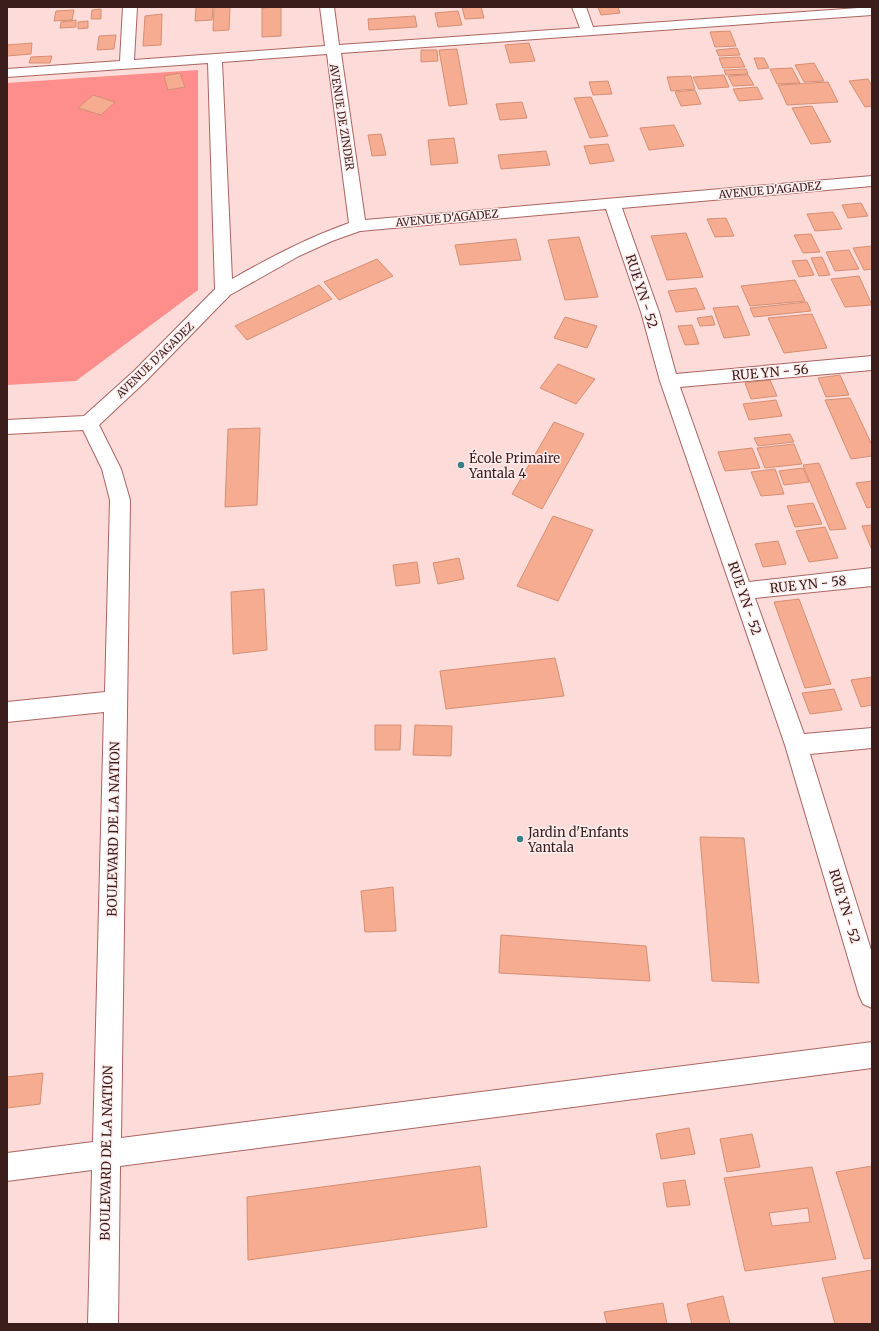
<svg xmlns="http://www.w3.org/2000/svg" width="879" height="1331" font-family="Merriweather,serif">
<rect width="100%" height="100%" fill="#fddbd9"/>
<!-- green -->
<path fill="#fe8e8b" d="M 198,70 L 198,290 L 76,381 L 7,385 L 7,83 Z"/>
<!-- building -->
<g fill="#f5ac90" stroke="#d58f73" fill-rule="evenodd">
<path d="M 196,7 L 213,7 L 212,20 L 195,21 Z"/>
<path d="M 214,7 L 230,7 L 229,30 L 213,31 Z"/>
<path d="M 281,7 L 281,36 L 262,37 L 262,8 Z"/>
<path d="M 462,7 L 481,7 L 484,18 L 465,19 Z"/>
<path d="M 598,7 L 618,7 L 620,13 L 601,15 Z"/>
<path d="M 101,9 L 101,19 L 91,19 L 92,10 Z"/>
<path d="M 74,10 L 72,20 L 54,21 L 56,11 Z"/>
<path d="M 458,11 L 462,25 L 438,27 L 435,13 Z"/>
<path d="M 162,14 L 161,45 L 143,46 L 145,16 Z"/>
<path d="M 415,16 L 417,27 L 369,30 L 368,19 Z"/>
<path d="M 76,20 L 76,27 L 60,28 L 61,22 Z"/>
<path d="M 88,21 L 88,28 L 78,29 L 78,22 Z"/>
<path d="M 730,31 L 736,46 L 715,47 L 710,32 Z"/>
<path d="M 116,35 L 114,49 L 97,50 L 99,36 Z"/>
<path d="M 32,43 L 31,54 L 7,56 L 7,45 Z"/>
<path d="M 529,43 L 535,61 L 510,63 L 505,45 Z"/>
<path d="M 737,48 L 740,55 L 719,56 L 716,50 Z"/>
<path d="M 457,49 L 467,104 L 449,106 L 439,50 Z"/>
<path d="M 421,50 L 437,50 L 438,61 L 421,62 Z"/>
<path d="M 52,56 L 50,63 L 29,63 L 31,57 Z"/>
<path d="M 740,57 L 745,67 L 723,68 L 719,58 Z"/>
<path d="M 754,58 L 764,58 L 769,68 L 758,69 Z"/>
<path d="M 814,63 L 824,81 L 804,82 L 795,65 Z"/>
<path d="M 792,68 L 800,83 L 777,84 L 770,69 Z"/>
<path d="M 746,69 L 748,74 L 726,75 L 724,70 Z"/>
<path d="M 180,73 L 185,87 L 168,90 L 164,76 Z"/>
<path d="M 724,75 L 729,87 L 699,89 L 693,77 Z"/>
<path d="M 748,75 L 754,85 L 733,86 L 728,76 Z"/>
<path d="M 691,76 L 695,89 L 671,91 L 667,77 Z"/>
<path d="M 868,79 L 872,86 L 872,106 L 865,107 L 849,81 Z"/>
<path d="M 608,81 L 612,94 L 593,95 L 589,82 Z"/>
<path d="M 828,82 L 838,102 L 787,105 L 778,85 Z"/>
<path d="M 757,87 L 763,99 L 739,101 L 733,89 Z"/>
<path d="M 695,90 L 701,104 L 681,106 L 675,92 Z"/>
<path d="M 93,95 L 115,102 L 101,115 L 78,108 Z"/>
<path d="M 591,97 L 608,136 L 590,138 L 574,98 Z"/>
<path d="M 522,102 L 527,118 L 500,120 L 496,104 Z"/>
<path d="M 812,106 L 831,142 L 811,144 L 792,108 Z"/>
<path d="M 674,125 L 684,146 L 649,150 L 640,128 Z"/>
<path d="M 381,134 L 386,155 L 372,156 L 368,135 Z"/>
<path d="M 454,138 L 458,163 L 431,165 L 428,140 Z"/>
<path d="M 608,144 L 614,161 L 590,164 L 584,146 Z"/>
<path d="M 546,151 L 550,165 L 501,169 L 498,155 Z"/>
<path d="M 861,203 L 868,216 L 848,218 L 842,205 Z"/>
<path d="M 833,212 L 842,229 L 815,231 L 807,214 Z"/>
<path d="M 726,218 L 734,236 L 715,237 L 707,219 Z"/>
<path d="M 686,233 L 703,277 L 667,280 L 651,236 Z"/>
<path d="M 811,234 L 820,252 L 803,253 L 794,235 Z"/>
<path d="M 579,237 L 598,297 L 565,300 L 548,240 Z"/>
<path d="M 516,239 L 521,260 L 460,265 L 455,245 Z"/>
<path d="M 872,246 L 872,269 L 864,270 L 853,248 Z"/>
<path d="M 849,250 L 859,269 L 835,271 L 826,252 Z"/>
<path d="M 822,257 L 830,275 L 819,276 L 811,258 Z"/>
<path d="M 377,259 L 393,276 L 339,300 L 324,282 Z"/>
<path d="M 807,260 L 814,275 L 799,277 L 792,261 Z"/>
<path d="M 859,276 L 872,305 L 845,307 L 831,279 Z"/>
<path d="M 795,280 L 805,301 L 750,306 L 741,286 Z"/>
<path d="M 319,285 L 332,299 L 247,340 L 235,326 Z"/>
<path d="M 696,288 L 705,309 L 676,312 L 668,291 Z"/>
<path d="M 807,302 L 811,311 L 754,317 L 750,308 Z"/>
<path d="M 738,306 L 750,335 L 724,338 L 713,308 Z"/>
<path d="M 812,314 L 827,348 L 784,353 L 768,318 Z"/>
<path d="M 712,316 L 715,325 L 700,326 L 697,318 Z"/>
<path d="M 565,317 L 597,326 L 587,348 L 554,338 Z"/>
<path d="M 692,325 L 699,344 L 685,345 L 678,326 Z"/>
<path d="M 558,364 L 595,379 L 576,404 L 540,388 Z"/>
<path d="M 840,375 L 849,395 L 826,397 L 818,378 Z"/>
<path d="M 770,380 L 777,396 L 751,399 L 745,383 Z"/>
<path d="M 850,398 L 872,445 L 872,456 L 851,459 L 825,400 Z"/>
<path d="M 776,400 L 782,416 L 749,420 L 743,404 Z"/>
<path d="M 554,422 L 584,434 L 542,509 L 512,494 Z"/>
<path d="M 260,428 L 257,505 L 225,507 L 228,429 Z"/>
<path d="M 790,434 L 794,442 L 758,446 L 754,438 Z"/>
<path d="M 794,444 L 802,464 L 765,468 L 757,448 Z"/>
<path d="M 752,448 L 760,468 L 725,471 L 718,452 Z"/>
<path d="M 819,463 L 846,529 L 830,530 L 803,465 Z"/>
<path d="M 803,468 L 809,482 L 784,485 L 779,471 Z"/>
<path d="M 775,469 L 784,494 L 761,496 L 751,472 Z"/>
<path d="M 872,481 L 872,507 L 867,508 L 856,483 Z"/>
<path d="M 813,503 L 822,524 L 795,527 L 787,506 Z"/>
<path d="M 553,516 L 593,530 L 558,601 L 517,586 Z"/>
<path d="M 872,525 L 872,550 L 862,526 Z"/>
<path d="M 825,527 L 838,558 L 809,562 L 796,531 Z"/>
<path d="M 778,541 L 786,564 L 763,567 L 755,544 Z"/>
<path d="M 459,558 L 464,579 L 438,584 L 433,563 Z"/>
<path d="M 417,562 L 420,583 L 396,586 L 393,565 Z"/>
<path d="M 264,589 L 267,650 L 233,654 L 231,592 Z"/>
<path d="M 799,599 L 831,684 L 805,688 L 774,602 Z"/>
<path d="M 555,658 L 564,696 L 446,709 L 440,671 Z"/>
<path d="M 872,677 L 872,705 L 861,707 L 851,680 Z"/>
<path d="M 834,689 L 842,710 L 810,714 L 802,693 Z"/>
<path d="M 375,725 L 401,725 L 400,750 L 375,750 Z"/>
<path d="M 415,725 L 452,726 L 451,756 L 413,755 Z"/>
<path d="M 700,837 L 744,838 L 759,983 L 712,981 Z"/>
<path d="M 393,887 L 396,931 L 365,932 L 361,891 Z"/>
<path d="M 501,935 L 646,946 L 650,981 L 499,973 Z"/>
<path d="M 43,1073 L 40,1104 L 7,1108 L 7,1077 Z"/>
<path d="M 689,1128 L 695,1154 L 661,1159 L 656,1134 Z"/>
<path d="M 752,1134 L 760,1167 L 727,1172 L 720,1139 Z"/>
<path d="M 480,1166 L 487,1227 L 248,1260 L 247,1197 Z"/>
<path d="M 872,1166 L 872,1258 L 864,1259 L 836,1172 Z"/>
<path d="M 812,1167 L 836,1259 L 745,1271 L 724,1178 ZM 808,1208 L 810,1222 L 772,1226 L 769,1213 Z"/>
<path d="M 685,1180 L 690,1205 L 667,1207 L 663,1183 Z"/>
<path d="M 872,1270 L 872,1324 L 835,1324 L 822,1278 Z"/>
<path d="M 723,1296 L 730,1324 L 692,1324 L 687,1304 Z"/>
<path d="M 663,1303 L 667,1324 L 607,1324 L 604,1312 Z"/>
</g>
<g fill="none" stroke-linecap="round" stroke-linejoin="round">
<!-- minor casing -->
<g stroke="#ac6461" stroke-width="2">
<path id="minor" d="M 123,7 L 137,7 L 134,60 L 325,46 L 320,7 L 334,7 L 339,45 L 580,28 L 572,7 L 586,7 L 593,27 L 872,7 L 872,15 L 341,53 L 365,220 L 872,176 L 872,186 L 622,208 L 659,312 L 676,374 L 872,356 L 872,370 L 680,387 L 749,582 L 872,568 L 872,586 L 755,598 L 804,734 L 872,728 L 872,748 L 810,754 L 872,953 L 872,1008 L 863,1004 L 859,995 L 785,745 L 660,381 L 641,312 L 606,209 L 360,231 L 332,241 L 299,256 L 230,295 L 146,381 L 99,425 L 121,469 L 130,500 L 121,1138 L 872,1042 L 872,1068 L 120,1166 L 118,1324 L 88,1324 L 92,1170 L 7,1181 L 7,1153 L 93,1142 L 104,712 L 7,722 L 7,702 L 105,692 L 110,500 L 102,469 L 83,430 L 7,434 L 7,420 L 84,416 L 134,371 L 215,289 L 208,63 L 7,77 L 7,69 L 120,61 ZM 327,54 L 349,223 C 307,238 271,257 232,279 L 222,62 Z"/>
</g>
<!-- minor -->
<use href="#minor" fill="#fff" fill-rule="evenodd"/>
</g>
<!-- markers -->
<g fill="#3a8288" stroke="#feedec" stroke-width="1.5">
<circle cx="461" cy="465" r="4"/>
<circle cx="520" cy="839" r="4"/>
</g>
<g text-anchor="middle" stroke-width="3" stroke-linejoin="round" paint-order="stroke">
<!-- far-street labels -->
<g font-size="11" fill="#3b1d1c" stroke="#feedec">
<text transform="translate(342 117) rotate(81)" y="4">AVENUE DE ZINDER</text>
<text transform="translate(770 190) rotate(-5)" y="4">AVENUE D'AGADEZ</text>
<text transform="translate(447 218) rotate(-5)" y="4">AVENUE D'AGADEZ</text>
<text transform="translate(155 360) rotate(-44)" y="4">AVENUE D'AGADEZ</text>
</g>
<!-- street labels -->
<g font-size="13" fill="#3b1d1c" stroke="#feedec">
<text transform="translate(642 291) rotate(72)" y="5">RUE YN - 52</text>
<text transform="translate(770 372) rotate(-5)" y="5">RUE YN - 56</text>
<text transform="translate(808 584) rotate(-6)" y="5">RUE YN - 58</text>
<text transform="translate(745 598) rotate(71)" y="5">RUE YN - 52</text>
<text transform="translate(113 829) rotate(-89)" y="5">BOULEVARD DE LA NATION</text>
<text transform="translate(845 906) rotate(73)" y="5">RUE YN - 52</text>
<text transform="translate(106 1153) rotate(-89)" y="5">BOULEVARD DE LA NATION</text>
</g>
<!-- poi labels -->
<g font-size="13" fill="#3b1d1c" stroke="#feedec" text-anchor="start">
<text x="469" y="463">École Primaire<tspan x="469" dy="15">Yantala 4</tspan></text>
<text x="528" y="837">Jardin d'Enfants<tspan x="528" dy="15">Yantala</tspan></text>
</g>
</g>
<!-- border -->
<rect width="879" height="1331" fill="none" stroke="#3b1d1c" stroke-width="16"/>
</svg>
